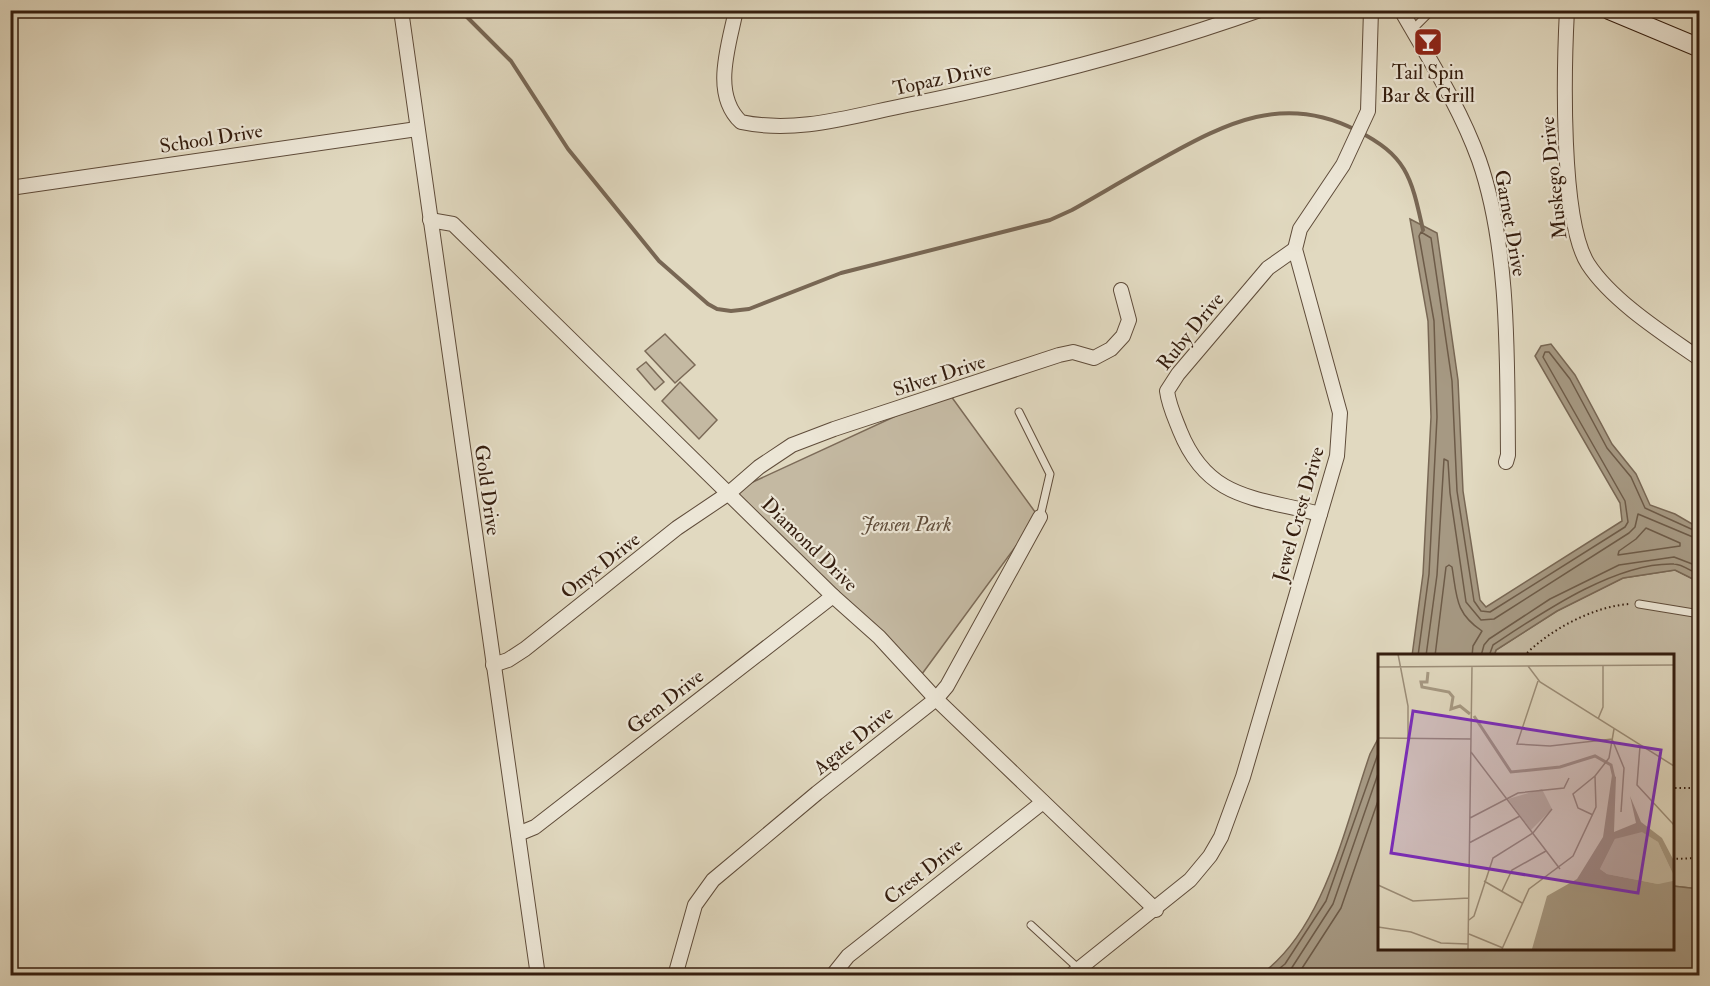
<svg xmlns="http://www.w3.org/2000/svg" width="1710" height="986" font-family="'IM FELL Double Pica',serif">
<rect width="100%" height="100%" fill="#e1d9c0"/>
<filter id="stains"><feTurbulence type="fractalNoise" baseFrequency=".00333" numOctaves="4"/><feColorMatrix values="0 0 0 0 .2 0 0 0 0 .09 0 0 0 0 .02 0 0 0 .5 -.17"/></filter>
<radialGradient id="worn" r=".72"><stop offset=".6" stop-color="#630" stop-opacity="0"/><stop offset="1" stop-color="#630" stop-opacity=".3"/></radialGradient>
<!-- green -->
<g fill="#c4b9a2" stroke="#7c6b58" stroke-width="1.5">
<path d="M 665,334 L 695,365 L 675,383 L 645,351 Z"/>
<path d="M 646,362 L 664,382 L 655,390 L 637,369 Z"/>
<path d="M 680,382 L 717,420 L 699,439 L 662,401 Z"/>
<path d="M 948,392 L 1038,516 L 919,678 L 729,493 Z"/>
<path d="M 1675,570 L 1699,582 L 1699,889 L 1673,886 L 1672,656 L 1494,656 L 1496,650 L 1557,611 L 1623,578 Z"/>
</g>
<!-- water -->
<g fill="#a69983" stroke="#786754" stroke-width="1.5">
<path d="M 1410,219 L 1437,233 L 1458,380 L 1463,491 L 1480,600 L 1486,607 L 1622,521 L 1620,503 L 1535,356 L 1541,346 L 1551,344 L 1575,375 L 1612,444 L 1636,474 L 1650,505 L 1675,514 L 1699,528 L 1699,582 L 1675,570 L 1623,578 L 1557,611 L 1496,650 L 1494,656 L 1412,656 L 1423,574 L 1431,417 L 1428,321 Z"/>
<path d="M 1380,735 L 1380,948 L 1672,948 L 1673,886 L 1699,889 L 1699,975 L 1260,975 C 1324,930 1345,826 1370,754 Z"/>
</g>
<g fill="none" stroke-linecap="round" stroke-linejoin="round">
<!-- shore -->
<g stroke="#6d5b48" stroke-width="1.5">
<path d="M 1646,528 L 1680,543 L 1680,546 L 1618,555 L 1619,551 L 1636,539 Z"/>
<path d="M 1418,656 L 1429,574 L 1437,417 L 1434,321 L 1419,236 L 1421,232 L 1431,238 L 1452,381 L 1457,491 L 1474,601 L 1481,611 L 1490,612 L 1625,527 L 1628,522 L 1625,501 L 1543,357 L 1545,352 L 1549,352 L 1570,379 L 1607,448 L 1631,477 L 1645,508 L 1700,533"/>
<path d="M 1426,656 L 1437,575 L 1444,459 L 1448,461 L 1450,493 L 1466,602 L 1481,620 L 1494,619 L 1629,533 L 1635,527 L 1638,514 L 1700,540"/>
<path d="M 1435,656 L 1446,567 L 1449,565 L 1452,567 C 1457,597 1455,613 1482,631 L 1473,646 L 1472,656"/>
<path d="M 1481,656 L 1484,645 L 1489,639 L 1550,599 L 1619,565 L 1674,557 L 1700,567"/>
<path d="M 1489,656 L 1493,645 C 1540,614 1615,562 1674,564 C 1682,564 1692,572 1700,575"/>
<path d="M 1270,976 L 1285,964 L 1326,901 L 1380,748"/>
<path d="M 1283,976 L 1291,969 L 1333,904 L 1380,768"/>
<path d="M 1297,976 L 1341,908 L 1380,795"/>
</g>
<!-- stream -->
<path stroke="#786754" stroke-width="4" d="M 460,10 L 511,61 L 568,149 L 659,261 L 708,304 L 717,309 L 731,311 L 749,309 L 841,273 L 1050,220 L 1072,210 C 1102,193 1132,175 1163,158 C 1226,123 1284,93 1356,130 C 1407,156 1411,176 1423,230"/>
<!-- lane casing -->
<g stroke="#5f4c3a" stroke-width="9">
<g id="lane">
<path d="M 1412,30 L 1432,10"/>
<path d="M 1019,412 L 1050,474 L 1040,517"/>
<path d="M 1639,604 L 1700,614"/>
<path d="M 1031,925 L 1079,969"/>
</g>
</g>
<!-- street casing -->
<g stroke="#5f4c3a" stroke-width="16">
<g id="street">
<path d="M 401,10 L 538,976"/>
<path d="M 736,10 C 729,45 711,94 741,122 C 797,134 852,116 907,105 C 1027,81 1145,51 1260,10"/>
<path d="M 1401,10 C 1429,59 1460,107 1479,160 C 1510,249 1507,362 1508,455 L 1506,462"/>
<path d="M 1567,10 C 1564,67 1560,220 1588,264 C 1612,301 1664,334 1700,359"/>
<path d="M 10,188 L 417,129"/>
<path d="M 430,220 L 453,224 L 833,596 L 879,637 L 936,699 L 1156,910"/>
<path d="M 1295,249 L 1268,268 L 1178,374 L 1167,391 C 1169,406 1175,418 1180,431 C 1208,500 1255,497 1320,514"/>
<path d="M 493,665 L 508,660 L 525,649 L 677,528 L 729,493 L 759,467 L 792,445 L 834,429 L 1059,355 L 1073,352 L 1094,358 L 1111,349 L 1123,336 L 1129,320 L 1121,290"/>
<path d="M 518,834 L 535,827 L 833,596"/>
<path d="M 675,976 L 695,905 L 713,880 L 817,793 L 936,699 L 947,686 L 1040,517"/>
<path d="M 832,976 L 848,956 L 1043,802"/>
<path d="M 1070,976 L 1190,880 L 1210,856 L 1221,837 L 1243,777 L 1337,456 L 1340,413 L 1295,249 L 1300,229 L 1343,165 L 1368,111 L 1371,10"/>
</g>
</g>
<!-- secondary casing -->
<g stroke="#341d0e" stroke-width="20">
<path id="secondary" d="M 1609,10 L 1700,48"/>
</g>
<!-- path -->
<g stroke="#341d0e" stroke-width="2" stroke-dasharray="1.5 3" stroke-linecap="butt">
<path d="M 1524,656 C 1549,630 1594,606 1630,604"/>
<path d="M 1675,788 L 1700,788"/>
<path d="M 1695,788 L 1696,858"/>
<path d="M 1672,859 L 1700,858"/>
</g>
<!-- lane -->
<use href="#lane" stroke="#ece6d6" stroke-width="7"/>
<!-- street -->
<use href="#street" stroke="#ece6d6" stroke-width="14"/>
<!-- secondary -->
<use href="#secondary" stroke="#ece6d6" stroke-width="18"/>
</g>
<!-- icons -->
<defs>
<g id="bar-square" transform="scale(1.5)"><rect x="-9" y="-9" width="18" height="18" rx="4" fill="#8f2418" stroke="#ece6d6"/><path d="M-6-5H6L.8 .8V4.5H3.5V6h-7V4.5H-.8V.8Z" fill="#fff"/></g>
</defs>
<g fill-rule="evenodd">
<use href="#bar-square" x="1428" y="42"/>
</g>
<g text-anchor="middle" stroke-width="4.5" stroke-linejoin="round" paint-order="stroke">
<!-- poi labels -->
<g font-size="20" fill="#341d0e" stroke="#ece6d6">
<text x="1428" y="79">Tail Spin<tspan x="1428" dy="23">Bar &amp; Grill</tspan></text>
</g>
<!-- street labels -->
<g font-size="20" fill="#341d0e" stroke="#ece6d6">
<text transform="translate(942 78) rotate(-12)" y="7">Topaz Drive</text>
<text transform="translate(211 138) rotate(-9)" y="7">School Drive</text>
<text transform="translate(1553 178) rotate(-96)" y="7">Muskego Drive</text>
<text transform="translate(1511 223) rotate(80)" y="7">Garnet Drive</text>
<text transform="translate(1190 331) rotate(-51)" y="7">Ruby Drive</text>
<text transform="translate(939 375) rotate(-18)" y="7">Silver Drive</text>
<text transform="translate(488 490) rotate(82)" y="7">Gold Drive</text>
<text transform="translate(1298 514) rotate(-74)" y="7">Jewel Crest Drive</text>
<text transform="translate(810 544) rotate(44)" y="7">Diamond Drive</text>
<text transform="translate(600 565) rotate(-38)" y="7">Onyx Drive</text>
<text transform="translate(665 701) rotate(-38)" y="7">Gem Drive</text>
<text transform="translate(853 740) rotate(-39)" y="7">Agate Drive</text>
<text transform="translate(923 871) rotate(-38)" y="7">Crest Drive</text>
</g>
<!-- park labels -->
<g font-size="20" font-style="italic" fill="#5f4c3a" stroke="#ece6d6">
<text x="906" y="531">Jensen Park</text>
</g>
</g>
<!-- overview -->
<g transform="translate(1378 654)">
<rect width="296" height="296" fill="#e1d9c0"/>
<path d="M 164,135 L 174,155 L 153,176 L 130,145 ZM 257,178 L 265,178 L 280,188 L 295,220 L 295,228 L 280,230 L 229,220 L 222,215 L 237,185 Z" fill="#c4b9a2"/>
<path d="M 234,121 L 238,123 L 236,178 L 258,169 L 252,142 L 263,168 L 284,184 L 295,205 L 295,220 L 280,188 L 264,178 L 237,185 L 222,215 L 229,220 L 280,230 L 295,227 L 295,295 L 154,295 L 169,242 L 199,225 L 225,183 Z" fill="#a69983"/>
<path fill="none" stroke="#a69983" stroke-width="3" d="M 50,18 L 49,28 L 43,28 L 44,33 L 71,38 L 75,43 L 73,55 L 82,52 L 92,60M 96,62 L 133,118 L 182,113 L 217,102 L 233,111 L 236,124"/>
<path fill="none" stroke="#9c8e79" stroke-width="1.5" d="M 20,0 L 30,52 L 30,84M 150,12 L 162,28 L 296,112M 0,13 L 296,11M 160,27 L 139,90 L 172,92 L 234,85 L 246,114 L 243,158M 220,65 L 225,53 L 225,11M 0,84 L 93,85M 262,92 L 259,131 L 296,171M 93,98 L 182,215M 215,161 L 200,154 L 195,140 L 217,122M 92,164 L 140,139 L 186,134 L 191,124M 91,189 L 142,162M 106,227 L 144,249M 0,231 L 35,247 L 91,244M 124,237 L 134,216 L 168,197M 91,266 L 96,262 L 115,204 L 155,179 L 174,155M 0,273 L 33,278 L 63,289 L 90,290M 91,280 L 125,294M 90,295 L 94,12M 124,295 L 151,235 L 195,202 L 218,153 L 217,122 L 231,104 L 236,75"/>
<path fill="#7b2cbf" fill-opacity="0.15" stroke="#7b2cbf" stroke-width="3" d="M 35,57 L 283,96 L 260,239 L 13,199 Z"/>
<rect width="296" height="296" fill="none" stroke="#341d0e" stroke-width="3"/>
</g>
<!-- margin -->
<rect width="1710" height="986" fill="none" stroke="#e1d9c0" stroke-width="36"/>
<rect x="12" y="12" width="1686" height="962" fill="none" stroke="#341d0e" stroke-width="3"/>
<rect x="18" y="18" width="1674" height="950" fill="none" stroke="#341d0e" stroke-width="1.5"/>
<rect width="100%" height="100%" filter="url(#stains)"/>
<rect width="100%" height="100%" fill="url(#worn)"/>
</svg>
